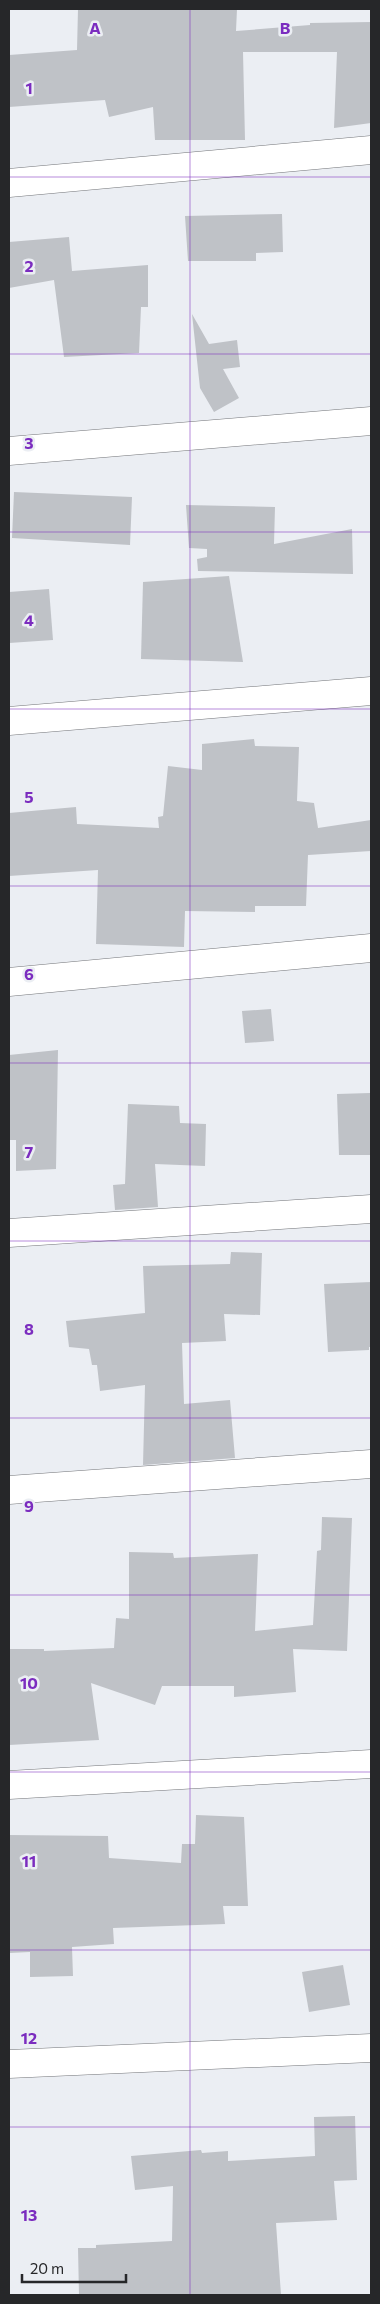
<svg xmlns="http://www.w3.org/2000/svg" width="380" height="2304" font-family="Commissioner,sans-serif">
<rect width="100%" height="100%" fill="#ebeef3"/>
<!-- building -->
<g fill="#bfc2c7">
<path d="M 78,9 L 237,9 L 236,31 L 310,25 L 310,23 L 371,22 L 371,123 L 334,128 L 337,52 L 243,52 L 245,140 L 155,140 L 153,107 L 109,117 L 105,100 L 9,107 L 9,55 L 77,50 Z"/>
<path d="M 282,214 L 283,252 L 256,253 L 256,261 L 188,261 L 185,216 Z"/>
<path d="M 69,237 L 72,271 L 148,265 L 148,307 L 141,307 L 139,353 L 64,357 L 54,280 L 9,288 L 9,242 Z"/>
<path d="M 192,314 L 209,344 L 237,340 L 240,367 L 223,369 L 239,398 L 214,412 L 200,388 Z"/>
<path d="M 14,492 L 132,497 L 130,545 L 12,538 Z"/>
<path d="M 186,505 L 275,507 L 274,544 L 352,529 L 353,574 L 198,571 L 197,559 L 207,557 L 207,549 L 189,548 Z"/>
<path d="M 229,576 L 243,662 L 141,659 L 143,582 Z"/>
<path d="M 49,589 L 53,640 L 9,643 L 9,592 Z"/>
<path d="M 254,739 L 255,746 L 299,747 L 297,801 L 314,803 L 318,828 L 371,820 L 371,851 L 308,855 L 306,906 L 255,906 L 255,912 L 185,911 L 184,947 L 96,944 L 98,870 L 9,876 L 9,813 L 76,807 L 77,824 L 159,828 L 158,817 L 163,816 L 168,766 L 202,770 L 202,744 Z"/>
<path d="M 271,1009 L 274,1041 L 245,1043 L 242,1011 Z"/>
<path d="M 58,1050 L 56,1169 L 16,1171 L 16,1140 L 9,1140 L 9,1055 Z"/>
<path d="M 370,1093 L 371,1155 L 339,1155 L 337,1094 Z"/>
<path d="M 128,1104 L 179,1106 L 180,1123 L 206,1124 L 205,1166 L 155,1164 L 158,1207 L 115,1210 L 113,1185 L 125,1184 Z"/>
<path d="M 231,1252 L 262,1253 L 260,1315 L 224,1314 L 226,1341 L 182,1343 L 184,1404 L 230,1400 L 235,1458 L 143,1465 L 145,1385 L 100,1391 L 97,1365 L 92,1365 L 89,1349 L 69,1347 L 66,1321 L 145,1313 L 143,1266 L 230,1264 Z"/>
<path d="M 371,1282 L 371,1347 L 369,1347 L 369,1350 L 328,1352 L 324,1284 Z"/>
<path d="M 322,1517 L 352,1518 L 347,1651 L 293,1649 L 296,1692 L 234,1697 L 234,1686 L 162,1686 L 155,1705 L 91,1683 L 99,1740 L 9,1745 L 9,1649 L 44,1649 L 44,1651 L 114,1648 L 116,1618 L 129,1619 L 129,1552 L 173,1553 L 174,1558 L 258,1554 L 255,1631 L 313,1625 L 317,1551 L 321,1550 Z"/>
<path d="M 196,1815 L 244,1817 L 248,1906 L 223,1906 L 225,1924 L 113,1928 L 114,1944 L 72,1947 L 73,1976 L 30,1977 L 30,1952 L 9,1953 L 9,1835 L 108,1836 L 109,1858 L 181,1863 L 182,1844 L 195,1844 Z"/>
<path d="M 343,1965 L 350,2005 L 309,2012 L 302,1972 Z"/>
<path d="M 355,2116 L 357,2180 L 334,2181 L 337,2220 L 276,2223 L 281,2295 L 79,2295 L 78,2248 L 96,2248 L 96,2245 L 172,2241 L 173,2186 L 135,2190 L 131,2156 L 201,2150 L 202,2153 L 228,2151 L 228,2161 L 315,2156 L 314,2117 Z"/>
</g>
<g fill="none" stroke-linecap="round" stroke-linejoin="round">
<!-- minor casing -->
<g stroke="#737579" stroke-width="29">
<g id="minor">
<path d="M 9,183 L 371,150"/>
<path d="M 9,451 L 371,421"/>
<path d="M 9,721 L 371,691"/>
<path d="M 9,982 L 371,948"/>
<path d="M 9,1233 L 371,1209"/>
<path d="M 9,1490 L 371,1464"/>
<path d="M 9,1785 L 371,1764"/>
<path d="M 9,2064 L 371,2048"/>
</g>
</g>
<!-- minor -->
<use href="#minor" stroke="#fff" stroke-width="28"/>
</g>
<!-- grid -->
<path fill="none" stroke="#7b2cbf" stroke-width="1" stroke-opacity="0.55" d="M 190,9 L 190,2295M 9,177 L 371,177M 9,354 L 371,354M 9,532 L 371,532M 9,709 L 371,709M 9,886 L 371,886M 9,1063 L 371,1063M 9,1241 L 371,1241M 9,1418 L 371,1418M 9,1595 L 371,1595M 9,1772 L 371,1772M 9,1950 L 371,1950M 9,2127 L 371,2127"/>
<g font-size="16" text-anchor="middle" font-weight="bold" fill="#7b2cbf" stroke="#ebeef3" stroke-width="5" stroke-linejoin="round" paint-order="stroke">
<text x="95" y="34">A</text>
<text x="285" y="34">B</text>
<text x="29" y="94">1</text>
<text x="29" y="272">2</text>
<text x="29" y="449">3</text>
<text x="29" y="626">4</text>
<text x="29" y="803">5</text>
<text x="29" y="980">6</text>
<text x="29" y="1158">7</text>
<text x="29" y="1335">8</text>
<text x="29" y="1512">9</text>
<text x="29" y="1689">10</text>
<text x="29" y="1867">11</text>
<text x="29" y="2044">12</text>
<text x="29" y="2221">13</text>
</g>
<!-- border -->
<rect width="380" height="2304" fill="none" stroke="#262729" stroke-width="20"/>
<!-- scale -->
<path d="M22 2274v8h104v-8" fill="none" stroke="#262729" stroke-width="2.5"/>
<text x="30" y="2274" font-size="15" fill="#262729" stroke="#ebeef3" stroke-width="4" paint-order="stroke">20 m</text>
</svg>
